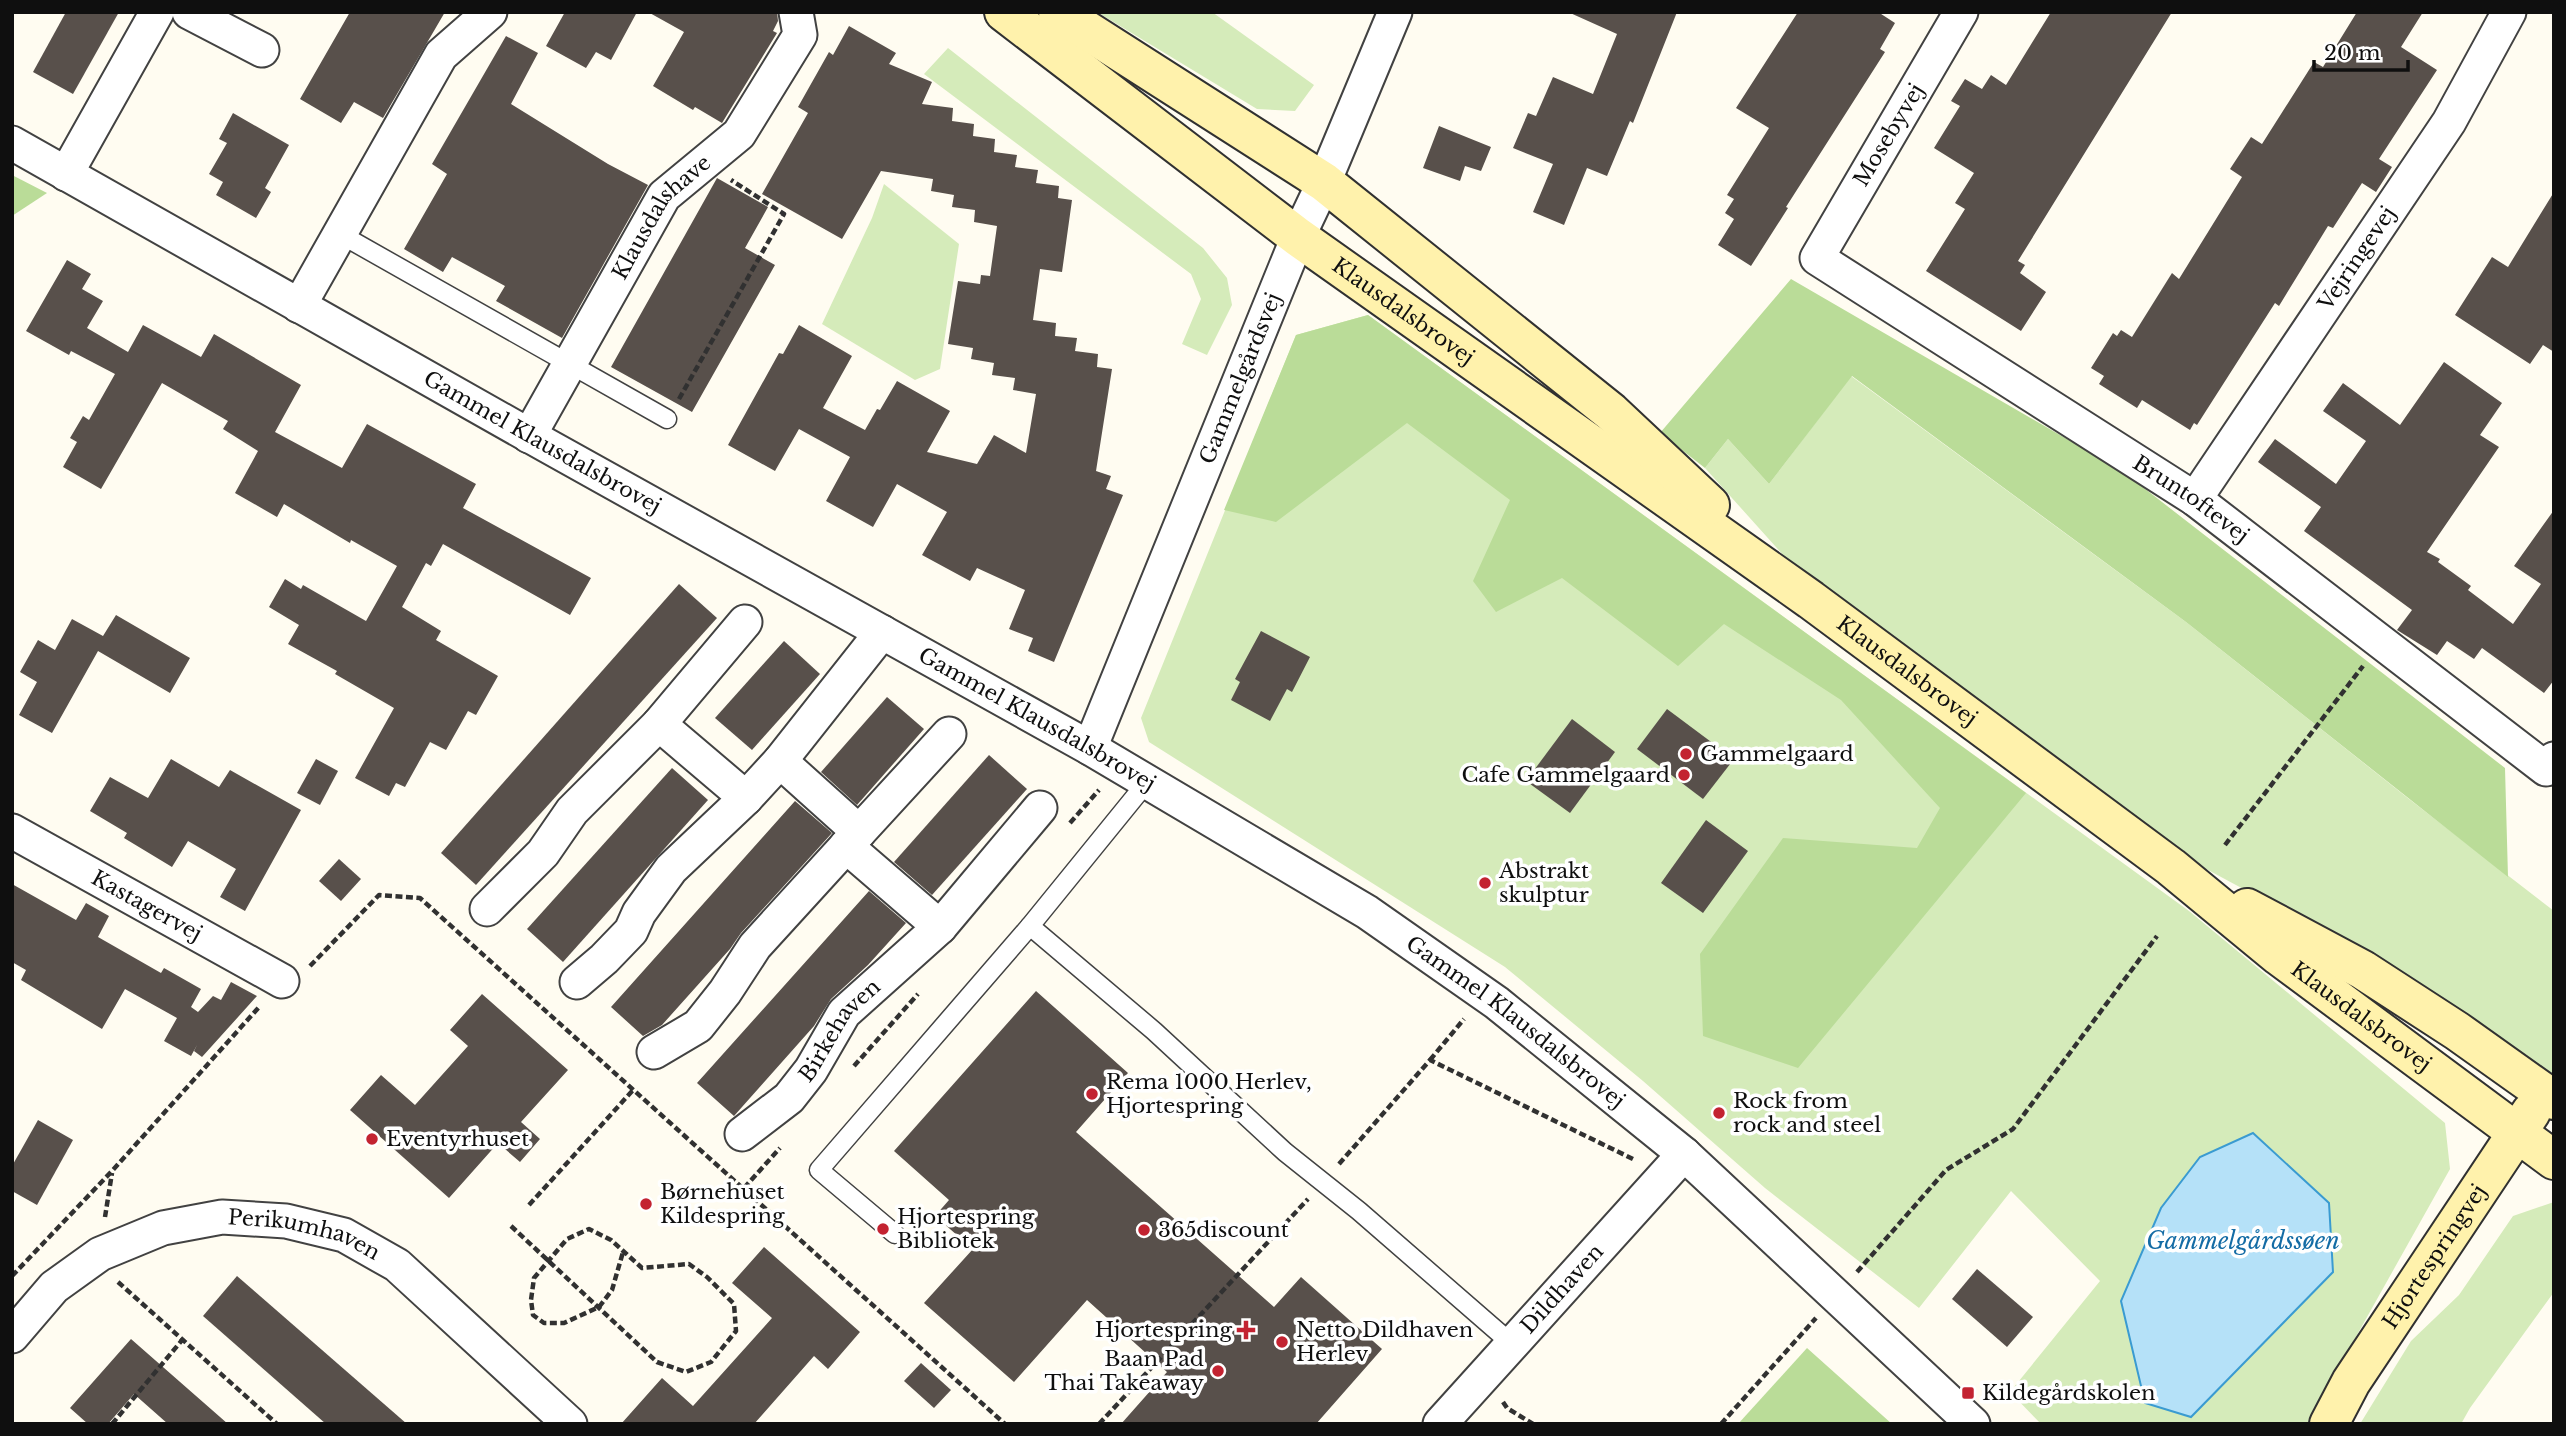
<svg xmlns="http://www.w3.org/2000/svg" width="2566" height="1436" font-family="'Libre Baskerville',serif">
<rect width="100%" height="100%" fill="#fffcf1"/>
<!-- green -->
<g fill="#d5ebba">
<path d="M 1097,12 L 1212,12 L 1314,85 L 1295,111 L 1257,109 Z"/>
<path d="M 948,48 L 1203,248 L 1227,278 L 1232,305 L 1207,355 L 1182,344 L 1201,299 L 1191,274 L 924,74 Z"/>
<path d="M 884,184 L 959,244 L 940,369 L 915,380 L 822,324 L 872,218 Z"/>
<path d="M 1368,315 L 2189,911 L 2445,1123 L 2450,1169 L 2307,1424 L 2041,1424 L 2010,1392 L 2100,1281 L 2011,1191 L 1919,1308 L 1765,1188 L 1643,1081 L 1505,967 L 1149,742 L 1141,718 L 1296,335 Z"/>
<path d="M 1851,376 L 2186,622 L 2409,799 L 2554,911 L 2554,1079 L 2375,960 L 2169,849 L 1802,576 L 1705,468 L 1728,439 L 1769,484 Z"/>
<path d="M 2554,1202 L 2554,1292 L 2470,1408 L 2461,1424 L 2360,1424 L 2411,1341 L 2459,1295 L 2513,1216 Z"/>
</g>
<!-- forest -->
<g fill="#badc98">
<path d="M 12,175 L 47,193 L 12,216 Z"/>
<path d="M 1791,279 L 2122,471 L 2505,768 L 2508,877 L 2186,622 L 1852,376 L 1769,484 L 1728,439 L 1705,468 L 1660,433 Z"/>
<path d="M 1368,315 L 2026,793 L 1798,1068 L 1703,1036 L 1700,954 L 1783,838 L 1917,848 L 1940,808 L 1841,700 L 1724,624 L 1678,666 L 1562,578 L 1496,612 L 1473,581 L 1510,500 L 1407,423 L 1276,522 L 1224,510 L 1296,335 Z"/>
<path d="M 1807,1348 L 1892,1424 L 1738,1424 Z"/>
</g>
<!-- water -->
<path fill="#b5e1f8" stroke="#3a9bd1" stroke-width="2" d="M 2253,1133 L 2329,1203 L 2333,1272 L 2191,1417 L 2145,1403 L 2121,1301 L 2161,1208 L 2200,1157 Z"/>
<!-- building -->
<g fill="#58504b">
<path d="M 66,12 L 119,12 L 73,94 L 33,72 Z"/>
<path d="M 350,12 L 445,12 L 383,118 L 354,102 L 341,123 L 300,99 Z"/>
<path d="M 565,12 L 637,12 L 611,60 L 596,52 L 586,68 L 546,46 Z"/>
<path d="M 648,12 L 777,12 L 778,21 L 773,31 L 777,33 L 722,123 L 695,107 L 693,110 L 653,86 L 684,32 Z"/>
<path d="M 1568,12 L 1677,12 L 1633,123 L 1630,121 L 1607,176 L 1587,168 L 1564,225 L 1533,212 L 1553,164 L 1513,148 L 1528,113 L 1536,116 L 1553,77 L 1593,94 L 1617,34 Z"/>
<path d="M 1798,12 L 1878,12 L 1895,23 L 1880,49 L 1885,52 L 1786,207 L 1788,208 L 1751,266 L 1718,245 L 1734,219 L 1725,213 L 1734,199 L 1727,195 L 1769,128 L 1736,108 Z"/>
<path d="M 2051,12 L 2172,12 L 2018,261 L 2025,265 L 2020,273 L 2046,292 L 2021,331 L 1926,271 L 1965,209 L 1955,203 L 1974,173 L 1934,148 L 1960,106 L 1951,101 L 1965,79 L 1982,89 L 1991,75 L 2006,85 Z"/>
<path d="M 2357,12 L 2423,12 L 2401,47 L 2437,70 L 2379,159 L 2392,167 L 2376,192 L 2362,183 L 2333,228 L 2328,226 L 2279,306 L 2275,303 L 2197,425 L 2194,423 L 2190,430 L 2142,400 L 2137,408 L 2099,384 L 2104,376 L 2091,368 L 2113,333 L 2117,336 L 2121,330 L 2132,337 L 2172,273 L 2179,279 L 2242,177 L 2230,169 L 2251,137 L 2262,144 L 2314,62 L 2323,67 Z"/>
<path d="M 849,26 L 896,53 L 889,64 L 932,82 L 922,104 L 953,108 L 952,121 L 974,124 L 973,136 L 995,139 L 994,152 L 1017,155 L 1015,167 L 1038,170 L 1036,183 L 1059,186 L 1058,198 L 1072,200 L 1062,272 L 1040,269 L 1033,320 L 1056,323 L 1055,336 L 1077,338 L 1075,351 L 1098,354 L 1097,367 L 1112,369 L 1096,471 L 1111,476 L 1106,489 L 1123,495 L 1054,662 L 1028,651 L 1033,638 L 1009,629 L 1025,590 L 977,568 L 970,581 L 922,555 L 947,512 L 897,484 L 873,527 L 826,501 L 850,457 L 799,429 L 775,471 L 728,445 L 779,353 L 783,354 L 799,325 L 852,356 L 823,408 L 865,430 L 877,409 L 880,410 L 897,381 L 950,411 L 927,452 L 977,464 L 994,435 L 1026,453 L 1036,394 L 1013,390 L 1015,378 L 992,375 L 994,363 L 971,359 L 973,348 L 948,344 L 958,281 L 980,284 L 981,275 L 990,276 L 997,226 L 974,222 L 975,210 L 952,207 L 954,195 L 931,191 L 933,179 L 881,171 L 842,239 L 762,194 L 808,113 L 798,107 L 829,52 L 833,55 Z"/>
<path d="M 506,36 L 538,53 L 511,104 L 608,164 L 648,185 L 562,338 L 496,301 L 505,286 L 452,257 L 443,272 L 404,249 L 447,174 L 432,164 Z"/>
<path d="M 233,113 L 289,145 L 265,188 L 271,192 L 256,218 L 216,195 L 223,182 L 209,174 L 227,143 L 219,139 Z"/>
<path d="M 1439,126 L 1491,147 L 1481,171 L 1465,166 L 1460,181 L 1423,168 Z"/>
<path d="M 717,178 L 768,207 L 745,248 L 775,265 L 692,412 L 611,367 Z"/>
<path d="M 2554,192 L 2554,352 L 2543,345 L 2530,364 L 2455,315 L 2492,257 L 2508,267 Z"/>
<path d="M 67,260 L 91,274 L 82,289 L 103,301 L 87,328 L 128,352 L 143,325 L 201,357 L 214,334 L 301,385 L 275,432 L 342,468 L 367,424 L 476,484 L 463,508 L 591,578 L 570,615 L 443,544 L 431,566 L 426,563 L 402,607 L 441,631 L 436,640 L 498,676 L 476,715 L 468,711 L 446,750 L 430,742 L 405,787 L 396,783 L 389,796 L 355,778 L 394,708 L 335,674 L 337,671 L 288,644 L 299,625 L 269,607 L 285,579 L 301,589 L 303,585 L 366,621 L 397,566 L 351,540 L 350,543 L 284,504 L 277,517 L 235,493 L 258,451 L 223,429 L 228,421 L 162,383 L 101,489 L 63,467 L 77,442 L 70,438 L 83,416 L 89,420 L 115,374 L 71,351 L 69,355 L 26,331 Z"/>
<path d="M 2444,362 L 2502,403 L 2480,435 L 2499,447 L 2427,552 L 2440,559 L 2438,562 L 2471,586 L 2468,590 L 2513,624 L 2541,584 L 2514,566 L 2554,510 L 2554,680 L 2544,693 L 2482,648 L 2474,659 L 2447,641 L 2437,655 L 2397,630 L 2412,610 L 2304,531 L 2321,507 L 2258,462 L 2275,439 L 2336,484 L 2366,441 L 2323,411 L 2343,383 L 2400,425 Z"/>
<path d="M 679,584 L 717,618 L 476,885 L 441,853 Z"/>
<path d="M 116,615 L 190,658 L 170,693 L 98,651 L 52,733 L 19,715 L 37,682 L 20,672 L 38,640 L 55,650 L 72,619 L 103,636 Z"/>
<path d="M 1261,631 L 1310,657 L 1292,692 L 1287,689 L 1270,721 L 1231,700 L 1240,682 L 1235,679 Z"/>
<path d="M 784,641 L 820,674 L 752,750 L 715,718 Z"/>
<path d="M 887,697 L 924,729 L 857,805 L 821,772 Z"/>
<path d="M 1667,709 L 1734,759 L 1703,799 L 1637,749 Z"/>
<path d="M 1572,719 L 1615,752 L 1570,813 L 1526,781 Z"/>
<path d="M 989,755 L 1027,789 L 932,895 L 894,862 Z"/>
<path d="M 171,759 L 219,787 L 230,770 L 301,810 L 245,911 L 220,897 L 236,869 L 188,841 L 172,867 L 124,838 L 127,833 L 90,811 L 110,777 L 148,798 Z"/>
<path d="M 316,759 L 338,771 L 320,805 L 297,793 Z"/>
<path d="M 672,768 L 708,800 L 563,962 L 527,929 Z"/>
<path d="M 795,801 L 832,833 L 741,933 L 730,949 L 662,1025 L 643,1036 L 611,1007 Z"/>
<path d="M 1706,820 L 1748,851 L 1703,913 L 1661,883 Z"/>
<path d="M 339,859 L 361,879 L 341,901 L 319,881 Z"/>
<path d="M 12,884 L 76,920 L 86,903 L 109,916 L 98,937 L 161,973 L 164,968 L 201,989 L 191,1007 L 198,1012 L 213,996 L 221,1000 L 231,982 L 257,996 L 202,1057 L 194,1051 L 197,1045 L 191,1056 L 164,1041 L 177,1018 L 125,989 L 102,1029 L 21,980 L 26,970 L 12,962 Z"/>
<path d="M 869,891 L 906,923 L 868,965 L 831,999 L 814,1026 L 734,1116 L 697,1083 Z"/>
<path d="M 1036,991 L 1128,1073 L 1076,1132 L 1274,1307 L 1301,1277 L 1382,1349 L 1316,1424 L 1121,1424 L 1167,1372 L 1087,1300 L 1014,1382 L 924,1303 L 973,1249 L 935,1216 L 949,1200 L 894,1151 Z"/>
<path d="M 482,994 L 568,1070 L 521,1122 L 540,1139 L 520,1162 L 498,1143 L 449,1198 L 350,1110 L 381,1075 L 415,1105 L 468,1046 L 450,1030 Z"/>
<path d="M 38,1120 L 73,1140 L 37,1205 L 12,1191 L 12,1166 Z"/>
<path d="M 764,1247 L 860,1332 L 828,1369 L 814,1356 L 754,1424 L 621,1424 L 662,1378 L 693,1406 L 772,1318 L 732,1283 Z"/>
<path d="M 1977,1269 L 2033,1317 L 2007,1347 L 1952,1299 Z"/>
<path d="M 237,1276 L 407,1424 L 326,1424 L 203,1316 Z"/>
<path d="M 131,1339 L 228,1424 L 168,1424 L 134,1394 L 108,1424 L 88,1424 L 70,1408 Z"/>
<path d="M 921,1363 L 951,1390 L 934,1408 L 904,1381 Z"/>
</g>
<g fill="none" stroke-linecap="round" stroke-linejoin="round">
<!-- lane casing -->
<g stroke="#424242" stroke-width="21">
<g id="lane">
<path d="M 340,234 L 667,419"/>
<path d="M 1147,782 L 1030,926 L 1154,1031 L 1285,1152 L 1359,1211 L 1512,1344"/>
<path d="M 895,1234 L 819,1170 L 1030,926"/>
</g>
</g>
<!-- street casing -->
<g stroke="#424242" stroke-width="37">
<g id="street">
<path d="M 189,12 L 262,50"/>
<path id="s1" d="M 1961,12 L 1817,258 L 2195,499 L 2546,769 L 2554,759"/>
<path id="s2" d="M 12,143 L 546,445 L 1090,748 L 1367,912 L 1497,1003 L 1684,1154 L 1973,1424"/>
<path d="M 66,174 L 157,12"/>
<path d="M 299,306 L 441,55 L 490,12"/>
<path id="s3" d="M 529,436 L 664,196 L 739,134 L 800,35 L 796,12"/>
<path id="s4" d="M 2195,499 L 2449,122 L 2509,12"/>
<path d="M 659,724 L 745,622"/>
<path id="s5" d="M 1090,748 L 1298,237 L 1324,182 L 1395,12"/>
<path id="s6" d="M 12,831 L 282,981"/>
<path d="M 859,832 L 949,734"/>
<path d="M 487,909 L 543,853 L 572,811 L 659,724 L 746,798"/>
<path d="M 940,927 L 1040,808"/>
<path d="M 577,982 L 604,959 L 631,931 L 639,913 L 671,869 L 746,798 L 780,761 L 882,632"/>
<path d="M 654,1052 L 698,1026 L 725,992 L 755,946 L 859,832 L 780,761"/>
<path id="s7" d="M 742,1134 L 789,1098 L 811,1070 L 844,1013 L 940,927 L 846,846"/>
<path id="s8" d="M 12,1336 L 54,1287 L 100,1254 L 163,1228 L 222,1217 L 286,1221 L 344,1235 L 397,1265 L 570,1424"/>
<path id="s9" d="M 1440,1424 L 1684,1154"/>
</g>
</g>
<!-- secondary casing -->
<g stroke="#313131" stroke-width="42">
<g id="secondary">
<path id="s10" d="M 1004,12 L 1298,237 L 1811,600 L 2171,867 L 2279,956 L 2554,1160"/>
<path d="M 1058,12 L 1324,182 L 1611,412 L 1710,505"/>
<path d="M 2247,908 L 2363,970 L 2457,1031 L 2554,1100"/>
<path id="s11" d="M 2329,1424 L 2351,1382 L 2531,1112"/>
</g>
</g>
<!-- path -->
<g stroke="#313131" stroke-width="4.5" stroke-dasharray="7 3.5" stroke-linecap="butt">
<path d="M 679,399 L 784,214 L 731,180"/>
<path d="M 1070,823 L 1099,790"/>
<path d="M 2225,845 L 2363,666"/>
<path d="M 310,966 L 379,895 L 420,898 L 1005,1424"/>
<path d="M 1430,1060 L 1464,1019"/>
<path d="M 854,1066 L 918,994"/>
<path d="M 1339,1164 L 1430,1060 L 1635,1160"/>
<path d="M 744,1188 L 780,1148"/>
<path d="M 529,1205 L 634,1089"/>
<path d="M 105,1217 L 112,1173"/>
<path d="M 511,1226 L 657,1362 L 686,1372 L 711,1362 L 736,1331 L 734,1304 L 707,1277 L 689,1264 L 642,1268 L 611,1240 L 589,1229 L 567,1239 L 534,1278 L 531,1300 L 533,1315 L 544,1323 L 564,1323 L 599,1307 L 612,1290 L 623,1252"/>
<path d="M 1857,1272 L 1946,1170 L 2013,1129 L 2157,936"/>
<path d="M 12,1276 L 112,1171 L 260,1006"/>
<path d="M 118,1282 L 277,1424"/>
<path d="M 1503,1402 L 1507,1408 L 1533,1424"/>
<path d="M 112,1424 L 183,1339"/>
<path d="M 1099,1424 L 1308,1199"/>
<path d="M 1721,1424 L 1816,1318"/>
</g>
<!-- lane -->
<use href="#lane" stroke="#fff" stroke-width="18"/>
<!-- street -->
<use href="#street" stroke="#fff" stroke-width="33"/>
<!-- secondary -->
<use href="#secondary" stroke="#fff2ac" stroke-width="38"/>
</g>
<!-- markers -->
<g fill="#c32331" stroke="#fff" stroke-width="2.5">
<circle cx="1686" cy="754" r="7"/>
<circle cx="1684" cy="775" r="7"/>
<circle cx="1485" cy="883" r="7"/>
<circle cx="1092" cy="1094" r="7"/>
<circle cx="1719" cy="1113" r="7"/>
<circle cx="372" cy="1139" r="7"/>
<circle cx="646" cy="1204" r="7"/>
<circle cx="883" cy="1229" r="7"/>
<circle cx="1144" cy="1230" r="7"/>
<path d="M1242.5 1319.5h7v7h7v7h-7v7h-7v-7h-7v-7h7z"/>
<circle cx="1282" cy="1342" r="7"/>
<circle cx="1218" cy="1371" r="7"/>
<rect x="1961" y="1386" width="14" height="14" rx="3.5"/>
</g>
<g text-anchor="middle" stroke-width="7" stroke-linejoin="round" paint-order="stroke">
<!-- street labels -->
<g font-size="21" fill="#0f0f0f" stroke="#fff">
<text transform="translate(1889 135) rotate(-59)" y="7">Mosebyvej</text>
<text dy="7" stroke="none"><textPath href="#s3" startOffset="257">Klausdalshave</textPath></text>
<text dy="7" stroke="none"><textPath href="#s4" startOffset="290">Vejringevej</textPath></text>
<text dy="7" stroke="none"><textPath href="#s10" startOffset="499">Klausdalsbrovej</textPath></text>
<text dy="7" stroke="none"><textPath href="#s5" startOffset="399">Gammelgårdsvej</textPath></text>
<text dy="7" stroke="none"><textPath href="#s2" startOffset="609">Gammel Klausdalsbrovej</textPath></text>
<text dy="7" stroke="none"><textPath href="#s1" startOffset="730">Bruntoftevej</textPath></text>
<text dy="7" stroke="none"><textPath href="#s10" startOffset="1118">Klausdalsbrovej</textPath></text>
<text dy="7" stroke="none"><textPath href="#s2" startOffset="1176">Gammel Klausdalsbrovej</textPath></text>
<text dy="7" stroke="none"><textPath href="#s6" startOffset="154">Kastagervej</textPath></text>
<text dy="7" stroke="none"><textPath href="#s10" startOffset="1689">Klausdalsbrovej</textPath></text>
<text dy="7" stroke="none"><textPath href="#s2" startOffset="1743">Gammel Klausdalsbrovej</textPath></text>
<text dy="7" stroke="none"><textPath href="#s7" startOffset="144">Birkehaven</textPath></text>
<text dy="7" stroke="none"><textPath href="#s8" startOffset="334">Perikumhaven</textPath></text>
<text dy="7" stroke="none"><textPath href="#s11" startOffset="198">Hjortespringvej</textPath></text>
<text dy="7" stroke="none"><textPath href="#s9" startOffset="182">Dildhaven</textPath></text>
</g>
<!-- poi labels -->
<g font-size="21" fill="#0f0f0f" stroke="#fff" text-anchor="start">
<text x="1700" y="761">Gammelgaard</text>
<text x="1670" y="782" text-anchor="end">Cafe Gammelgaard</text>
<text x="1499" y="878">Abstrakt<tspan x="1499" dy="24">skulptur</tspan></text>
<text x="1106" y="1089">Rema 1000 Herlev,<tspan x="1106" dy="24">Hjortespring</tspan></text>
<text x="1733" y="1108">Rock from<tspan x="1733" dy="24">rock and steel</tspan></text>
<text x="386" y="1146">Eventyrhuset</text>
<text x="660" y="1199">Børnehuset<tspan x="660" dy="24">Kildespring</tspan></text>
<text x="897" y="1224">Hjortespring<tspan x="897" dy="24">Bibliotek</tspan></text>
<text x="1158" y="1237">365discount</text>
<text x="1232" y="1337" text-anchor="end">Hjortespring</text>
<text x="1296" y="1337">Netto Dildhaven<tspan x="1296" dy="24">Herlev</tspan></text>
<text x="1204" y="1366" text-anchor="end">Baan Pad<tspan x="1204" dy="24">Thai Takeaway</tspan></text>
<text x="1982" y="1400">Kildegårdskolen</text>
</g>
<!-- water labels -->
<g font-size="23" font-style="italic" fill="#146ca5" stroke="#fff">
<text x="2243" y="1249">Gammelgårdssøen</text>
</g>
</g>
<!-- border -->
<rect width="2566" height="1436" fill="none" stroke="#0f0f0f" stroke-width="28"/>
<!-- scale -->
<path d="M2314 60v10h94v-10" fill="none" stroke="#0f0f0f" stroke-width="3.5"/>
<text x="2324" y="60" font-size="21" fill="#0f0f0f" stroke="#ffffff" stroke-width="5" paint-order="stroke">20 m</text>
</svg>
